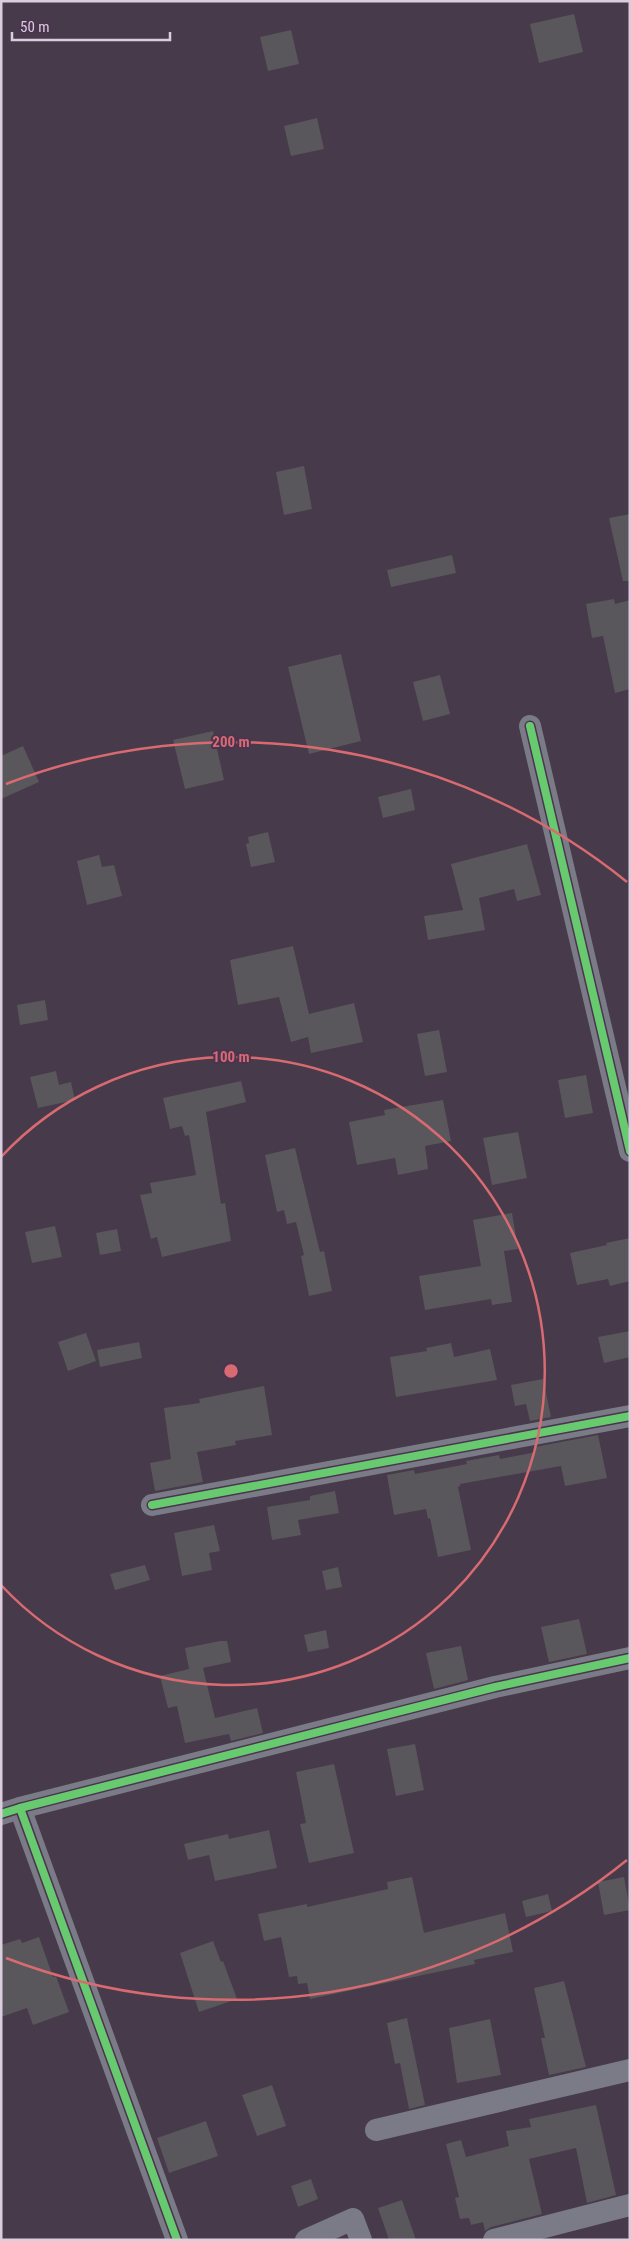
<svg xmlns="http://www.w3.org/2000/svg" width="631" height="2241" font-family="'Roboto Condensed',sans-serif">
<rect width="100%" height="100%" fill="#473a4a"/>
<!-- building -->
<g fill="#59575b">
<path d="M 574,14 L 583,52 L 539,63 L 530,24 Z"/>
<path d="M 291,30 L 299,64 L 268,71 L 260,37 Z"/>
<path d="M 317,118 L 324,149 L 291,156 L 284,126 Z"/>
<path d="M 304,466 L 312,509 L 284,515 L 276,472 Z"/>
<path d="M 630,514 L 630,581 L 623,581 L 609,518 Z"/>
<path d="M 452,555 L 456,573 L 391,587 L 387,570 Z"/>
<path d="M 614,599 L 615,604 L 630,600 L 630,689 L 615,693 L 603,636 L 592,638 L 586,604 Z"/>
<path d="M 341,654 L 361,741 L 309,754 L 288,667 Z"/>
<path d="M 440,675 L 450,714 L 423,721 L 413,682 Z"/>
<path d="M 213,731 L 224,780 L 185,789 L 173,740 Z"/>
<path d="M 23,746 L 39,782 L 1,799 L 1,756 Z"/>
<path d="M 411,789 L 415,810 L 383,818 L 378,797 Z"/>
<path d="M 268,832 L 275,862 L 251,867 L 246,844 L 249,843 L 248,837 Z"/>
<path d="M 527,844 L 541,895 L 517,901 L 514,889 L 479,898 L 485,930 L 428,940 L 424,916 L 463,910 L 451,864 Z"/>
<path d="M 99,855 L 102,867 L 114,865 L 122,896 L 87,905 L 77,861 Z"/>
<path d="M 293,946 L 309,1014 L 354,1003 L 363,1042 L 311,1053 L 308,1037 L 291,1042 L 279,997 L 238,1005 L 230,960 Z"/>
<path d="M 45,1000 L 48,1020 L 20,1025 L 17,1005 Z"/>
<path d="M 439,1030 L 447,1072 L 425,1076 L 417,1034 Z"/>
<path d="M 56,1071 L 59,1085 L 71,1082 L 75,1100 L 38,1108 L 30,1077 Z"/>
<path d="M 586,1075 L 593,1113 L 565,1118 L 558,1080 Z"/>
<path d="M 241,1081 L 246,1102 L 206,1112 L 221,1204 L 225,1203 L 231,1241 L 162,1257 L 157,1237 L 151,1239 L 140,1195 L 152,1193 L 150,1183 L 196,1175 L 189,1135 L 185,1136 L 182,1126 L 170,1129 L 163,1098 Z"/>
<path d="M 443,1100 L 451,1141 L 425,1146 L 428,1169 L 398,1175 L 395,1158 L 357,1165 L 349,1122 L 385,1115 L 384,1110 Z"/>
<path d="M 518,1132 L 527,1178 L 492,1185 L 483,1138 Z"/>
<path d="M 295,1148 L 320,1252 L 324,1251 L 332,1291 L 309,1296 L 301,1256 L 304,1255 L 296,1222 L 287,1224 L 284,1210 L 277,1212 L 265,1155 Z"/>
<path d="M 512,1213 L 518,1249 L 504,1251 L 512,1302 L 492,1305 L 491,1299 L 425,1310 L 419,1276 L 481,1266 L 473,1220 Z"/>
<path d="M 55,1226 L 62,1257 L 32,1263 L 25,1232 Z"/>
<path d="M 117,1229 L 121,1251 L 100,1255 L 96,1233 Z"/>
<path d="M 630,1238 L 630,1281 L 610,1286 L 608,1279 L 577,1285 L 570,1253 L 607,1245 L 606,1243 Z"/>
<path d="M 630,1331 L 630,1357 L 604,1363 L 598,1337 Z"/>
<path d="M 86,1333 L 96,1361 L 68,1371 L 58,1342 Z"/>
<path d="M 139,1342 L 142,1358 L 100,1367 L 97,1350 Z"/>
<path d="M 451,1343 L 454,1357 L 490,1349 L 497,1380 L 396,1397 L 390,1357 L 427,1351 L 426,1348 Z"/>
<path d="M 543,1379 L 551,1417 L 530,1421 L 526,1404 L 515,1406 L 511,1385 Z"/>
<path d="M 264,1386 L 272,1435 L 235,1441 L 236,1445 L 197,1452 L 203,1482 L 155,1491 L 150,1463 L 171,1459 L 164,1408 L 200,1403 L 199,1399 Z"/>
<path d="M 598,1435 L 607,1478 L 565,1486 L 561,1466 L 460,1484 L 460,1486 L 458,1487 L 471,1550 L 438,1557 L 430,1518 L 428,1519 L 426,1509 L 394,1515 L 387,1475 L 414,1470 L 415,1474 L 467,1464 L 466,1461 L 499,1455 L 500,1459 L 536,1452 L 535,1447 Z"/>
<path d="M 335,1491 L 339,1513 L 298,1520 L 301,1535 L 272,1540 L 267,1507 L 310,1500 L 310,1496 Z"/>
<path d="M 214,1525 L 220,1551 L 209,1553 L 212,1570 L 182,1576 L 174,1533 Z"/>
<path d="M 145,1565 L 150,1580 L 115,1590 L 110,1574 Z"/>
<path d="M 338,1567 L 342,1587 L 326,1590 L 322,1571 Z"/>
<path d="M 579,1619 L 587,1654 L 549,1662 L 541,1627 Z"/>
<path d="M 326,1630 L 329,1648 L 308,1652 L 304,1635 Z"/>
<path d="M 220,1641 L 227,1641 L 231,1662 L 203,1668 L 215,1718 L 257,1708 L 263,1733 L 231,1741 L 229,1734 L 185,1743 L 177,1706 L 168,1708 L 160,1676 L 189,1669 L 185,1648 Z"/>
<path d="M 461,1646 L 468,1680 L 434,1689 L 426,1653 Z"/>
<path d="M 415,1744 L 424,1790 L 396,1796 L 387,1749 Z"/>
<path d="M 334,1764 L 354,1853 L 309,1863 L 300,1824 L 306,1823 L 296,1772 Z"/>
<path d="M 269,1830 L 277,1868 L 215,1881 L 209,1855 L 188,1860 L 184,1844 L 228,1834 L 229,1839 Z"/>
<path d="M 412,1877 L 424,1933 L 505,1913 L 513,1952 L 474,1960 L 475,1964 L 310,1999 L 307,1983 L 298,1984 L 297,1976 L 289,1977 L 281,1937 L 264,1941 L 258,1914 L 307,1904 L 307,1907 L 388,1889 L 387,1882 Z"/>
<path d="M 624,1877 L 630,1910 L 604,1915 L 598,1882 Z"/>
<path d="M 548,1894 L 552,1911 L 526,1917 L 522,1901 Z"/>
<path d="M 39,1937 L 53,1977 L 56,1976 L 69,2012 L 33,2025 L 27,2008 L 1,2017 L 1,1945 L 20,1939 L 22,1943 Z"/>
<path d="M 213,1941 L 221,1962 L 223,1961 L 237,1999 L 199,2012 L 180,1953 Z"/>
<path d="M 564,1981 L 586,2067 L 549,2075 L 541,2038 L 545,2038 L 534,1988 Z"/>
<path d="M 407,2018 L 425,2105 L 409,2109 L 400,2063 L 395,2064 L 387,2023 Z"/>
<path d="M 490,2019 L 501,2075 L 457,2083 L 449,2028 Z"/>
<path d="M 272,2085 L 286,2126 L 257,2136 L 242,2095 Z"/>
<path d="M 596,2105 L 616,2195 L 587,2203 L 576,2148 L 529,2159 L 542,2214 L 491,2227 L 485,2231 L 483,2222 L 471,2225 L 469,2218 L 460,2219 L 455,2198 L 459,2197 L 446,2144 L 461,2140 L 466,2157 L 509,2146 L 506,2131 L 531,2127 L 529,2119 Z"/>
<path d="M 206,2121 L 218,2156 L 169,2173 L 157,2138 Z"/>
<path d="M 311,2179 L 318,2199 L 298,2207 L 291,2186 Z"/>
<path d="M 402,2200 L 416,2240 L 389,2240 L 378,2208 Z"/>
</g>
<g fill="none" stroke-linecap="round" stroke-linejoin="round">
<!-- minor -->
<g stroke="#7b7b88" stroke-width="22">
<path d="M 530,726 L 630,1151"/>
<path d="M 152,1505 L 630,1416"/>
<path d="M 20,1808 L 177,2240"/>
<path d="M 1,1814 L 20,1808 L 495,1687 L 630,1658"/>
<path d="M 376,2130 L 630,2070"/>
<path d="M 306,2240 L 353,2219 L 361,2240"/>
<path d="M 494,2240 L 630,2205"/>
</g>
<!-- cycleway casing -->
<g stroke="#4b3450" stroke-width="11">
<g id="cycleway">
<path d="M 530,726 L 630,1151"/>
<path d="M 152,1505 L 630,1416"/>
<path d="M 20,1808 L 177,2240"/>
<path d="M 1,1814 L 20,1808 L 495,1687 L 630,1658"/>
</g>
</g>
<!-- cycleway -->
<use href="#cycleway" stroke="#67ca6e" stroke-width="8"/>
</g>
<!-- distance rings -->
<g fill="none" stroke="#d86a71" stroke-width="2.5">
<path d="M1 1157A314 314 0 1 1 1 1585"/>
<path d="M627 1860A629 629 0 0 1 6 1958M6 784A629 629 0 0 1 627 882"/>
</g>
<circle cx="231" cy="1371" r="8" fill="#d86a71" stroke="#4b3450" stroke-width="2.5"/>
<g font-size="15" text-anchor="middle" font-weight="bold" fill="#d86a71" stroke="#4b3450" stroke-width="4" stroke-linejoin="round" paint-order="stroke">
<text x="231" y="747">200 m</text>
<text x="231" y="1062">100 m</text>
</g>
<!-- border -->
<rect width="631" height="2241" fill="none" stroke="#dbcdde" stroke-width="5"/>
<!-- scale -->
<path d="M12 32v8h158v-8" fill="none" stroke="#dbcdde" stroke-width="2.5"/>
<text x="20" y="32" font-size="15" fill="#dbcdde" stroke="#4b3450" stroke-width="4" paint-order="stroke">50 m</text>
</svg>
